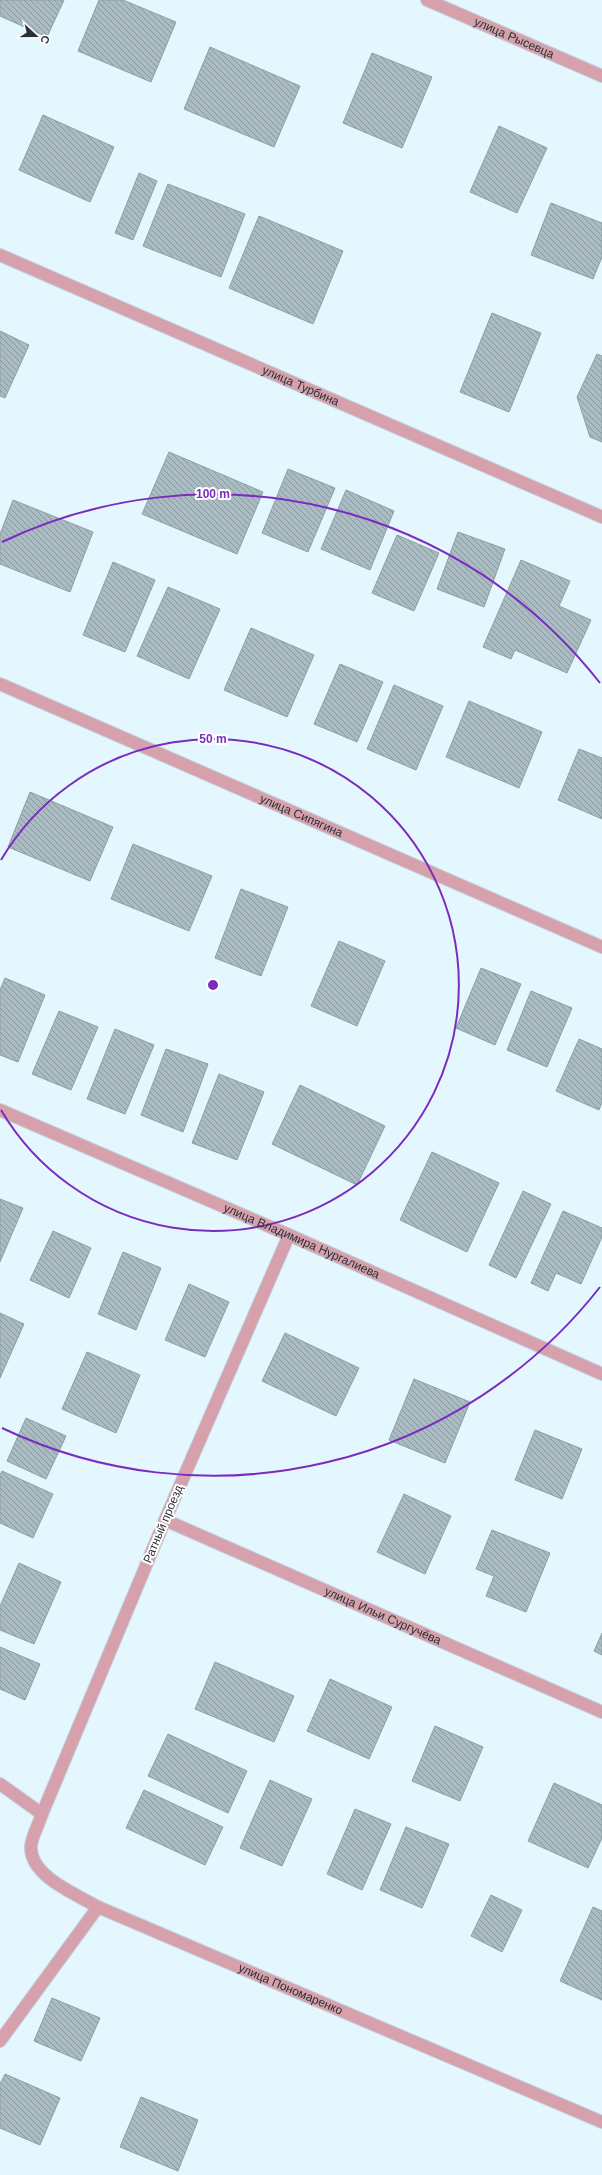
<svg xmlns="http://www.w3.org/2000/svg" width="602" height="2175" font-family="Arial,sans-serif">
<defs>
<pattern id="building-back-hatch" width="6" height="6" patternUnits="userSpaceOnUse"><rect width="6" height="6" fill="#aabcc3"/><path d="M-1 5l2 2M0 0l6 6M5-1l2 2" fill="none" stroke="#8b999f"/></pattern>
</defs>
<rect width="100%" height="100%" fill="#e4f7ff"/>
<!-- building -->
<g fill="url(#building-back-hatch)" stroke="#8d9fa6">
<path d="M 0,0 L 64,0 L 47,37 L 0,16 Z"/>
<path d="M 99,0 L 123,0 L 176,22 L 151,82 L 78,51 Z"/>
<path d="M 210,47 L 300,86 L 274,147 L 184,109 Z"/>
<path d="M 372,53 L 432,77 L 402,148 L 343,123 Z"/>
<path d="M 43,115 L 114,147 L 90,202 L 19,170 Z"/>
<path d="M 499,126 L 547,148 L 517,213 L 470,192 Z"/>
<path d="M 139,173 L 157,181 L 133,240 L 115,233 Z"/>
<path d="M 168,184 L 245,214 L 221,277 L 143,246 Z"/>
<path d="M 551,203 L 602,223 L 602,257 L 593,279 L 531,255 Z"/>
<path d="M 259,216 L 343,251 L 313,324 L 229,288 Z"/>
<path d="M 492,313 L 541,333 L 509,412 L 460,392 Z"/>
<path d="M 0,331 L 29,345 L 5,398 L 0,396 Z"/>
<path d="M 597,354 L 602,356 L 602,442 L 590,437 L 577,397 Z"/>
<path d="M 169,452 L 263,492 L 237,554 L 142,514 Z"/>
<path d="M 288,469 L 335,488 L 308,552 L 262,533 Z"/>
<path d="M 346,490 L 394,511 L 370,570 L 321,549 Z"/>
<path d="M 13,500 L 93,532 L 70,592 L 0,564 L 0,534 Z"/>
<path d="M 458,532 L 505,549 L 484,607 L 437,589 Z"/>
<path d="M 397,535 L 439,553 L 414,611 L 372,593 Z"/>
<path d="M 521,560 L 570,581 L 559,606 L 591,620 L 567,673 L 515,650 L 511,659 L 483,647 Z"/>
<path d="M 113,562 L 155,580 L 125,652 L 83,635 Z"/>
<path d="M 168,587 L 220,609 L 189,679 L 137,656 Z"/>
<path d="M 251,628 L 314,655 L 287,717 L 224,690 Z"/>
<path d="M 340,664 L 383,682 L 357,742 L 314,724 Z"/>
<path d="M 394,685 L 443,706 L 416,770 L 367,749 Z"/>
<path d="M 469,701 L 542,732 L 519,788 L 446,757 Z"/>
<path d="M 579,749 L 602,758 L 602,819 L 558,800 Z"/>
<path d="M 30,792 L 113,827 L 90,881 L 8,847 Z"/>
<path d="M 133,844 L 212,876 L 189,931 L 111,899 Z"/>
<path d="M 241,889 L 288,907 L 261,976 L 215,958 Z"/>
<path d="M 339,941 L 385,961 L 357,1026 L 311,1006 Z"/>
<path d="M 481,968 L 521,984 L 495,1045 L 456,1028 Z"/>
<path d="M 5,978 L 45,995 L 18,1062 L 0,1055 L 0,990 Z"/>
<path d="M 531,991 L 572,1008 L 547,1067 L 507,1050 Z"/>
<path d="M 59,1011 L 98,1027 L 71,1090 L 32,1074 Z"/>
<path d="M 115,1029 L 154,1045 L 125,1114 L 87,1099 Z"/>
<path d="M 579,1039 L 602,1049 L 602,1102 L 599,1110 L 556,1091 Z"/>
<path d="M 166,1049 L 208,1064 L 183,1132 L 141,1115 Z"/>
<path d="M 219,1074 L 264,1092 L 237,1160 L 192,1143 Z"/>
<path d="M 300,1085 L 385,1126 L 357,1185 L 272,1144 Z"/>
<path d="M 432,1152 L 499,1183 L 467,1252 L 400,1220 Z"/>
<path d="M 523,1191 L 551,1204 L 516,1278 L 489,1265 Z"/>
<path d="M 0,1199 L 23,1208 L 0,1262 Z"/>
<path d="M 563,1211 L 602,1228 L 602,1237 L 581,1284 L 556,1273 L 548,1291 L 531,1283 Z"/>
<path d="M 53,1231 L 91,1248 L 69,1298 L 30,1280 Z"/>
<path d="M 123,1252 L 161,1268 L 136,1330 L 98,1314 Z"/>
<path d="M 189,1284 L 229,1302 L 205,1357 L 165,1340 Z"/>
<path d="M 0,1313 L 24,1324 L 0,1378 Z"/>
<path d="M 285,1333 L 359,1368 L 336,1416 L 262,1381 Z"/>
<path d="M 87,1352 L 140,1375 L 116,1433 L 62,1409 Z"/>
<path d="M 414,1379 L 470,1402 L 445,1463 L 389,1440 Z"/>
<path d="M 26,1418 L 66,1436 L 46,1479 L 7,1461 Z"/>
<path d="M 535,1430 L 582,1449 L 562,1499 L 515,1480 Z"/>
<path d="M 2,1471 L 53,1494 L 33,1538 L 0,1523 L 0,1475 Z"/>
<path d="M 404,1494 L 451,1516 L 425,1574 L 377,1552 Z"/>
<path d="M 492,1530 L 550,1553 L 526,1612 L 486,1596 L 494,1576 L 476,1569 Z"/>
<path d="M 19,1563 L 61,1582 L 34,1644 L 0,1630 L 0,1606 Z"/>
<path d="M 602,1633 L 602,1655 L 594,1651 Z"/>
<path d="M 0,1647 L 40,1664 L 25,1700 L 0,1689 Z"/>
<path d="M 215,1662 L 294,1696 L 274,1742 L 195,1709 Z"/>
<path d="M 330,1679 L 392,1707 L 369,1759 L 307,1731 Z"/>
<path d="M 435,1726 L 483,1747 L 460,1801 L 412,1781 Z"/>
<path d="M 168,1734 L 247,1771 L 228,1813 L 148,1776 Z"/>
<path d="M 270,1780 L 312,1799 L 282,1866 L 240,1848 Z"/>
<path d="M 554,1783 L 602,1805 L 602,1838 L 588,1868 L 528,1841 Z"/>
<path d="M 144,1790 L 223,1827 L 205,1865 L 126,1828 Z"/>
<path d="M 355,1809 L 391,1824 L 362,1890 L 327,1874 Z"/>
<path d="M 406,1827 L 449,1844 L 422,1908 L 380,1890 Z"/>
<path d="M 491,1895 L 522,1910 L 502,1952 L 471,1936 Z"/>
<path d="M 593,1907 L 602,1911 L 602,2000 L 560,1981 Z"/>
<path d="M 52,1998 L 100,2018 L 81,2061 L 34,2041 Z"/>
<path d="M 5,2074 L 60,2098 L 40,2145 L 0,2128 L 0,2084 Z"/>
<path d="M 141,2097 L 198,2120 L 178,2171 L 120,2147 Z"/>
</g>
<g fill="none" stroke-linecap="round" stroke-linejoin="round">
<!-- street casing -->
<g stroke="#c3d3da" stroke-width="14">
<g id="street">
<path id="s1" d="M 427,0 L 602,76"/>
<path id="s2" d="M 0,255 L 602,517"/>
<path id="s3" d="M 0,684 L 602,947"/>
<path id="s4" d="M 0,1110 L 289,1235 L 602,1374"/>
<path id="s5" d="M 289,1235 L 165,1520 L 42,1814 C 39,1824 32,1836 31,1846 C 29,1876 76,1894 98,1907 L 602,2122"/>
<path id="s6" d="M 165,1520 L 602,1712"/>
<path d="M 0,1784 L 42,1814"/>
<path d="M 0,2041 L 98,1907"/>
</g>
</g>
<!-- street -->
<use href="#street" stroke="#d6a1ad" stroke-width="12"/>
</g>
<!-- distance rings -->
<g fill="none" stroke="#7b2cbf" stroke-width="2">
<path d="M1 860A246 246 0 1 1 1 1110"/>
<path d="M600 1287A491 491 0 0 1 2 1428M2 542A491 491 0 0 1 600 683"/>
</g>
<g text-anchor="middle" stroke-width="4" stroke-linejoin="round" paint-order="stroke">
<!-- street labels -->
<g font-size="12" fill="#2a3134" stroke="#fff">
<text dy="4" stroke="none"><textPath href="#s1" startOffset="95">улица Рысевца</textPath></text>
<text dy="4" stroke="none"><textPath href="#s2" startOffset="328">улица Турбина</textPath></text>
<text dy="4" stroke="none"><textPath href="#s3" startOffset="329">улица Сипягина</textPath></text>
<text dy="4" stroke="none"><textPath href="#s4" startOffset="329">улица Владимира Нургалиева</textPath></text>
<text transform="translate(163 1524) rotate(-67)" y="4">Ратный проезд</text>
<text dy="4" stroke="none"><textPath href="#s6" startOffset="238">улица Ильи Сургучёва</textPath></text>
<text dy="4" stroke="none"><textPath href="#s5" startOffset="968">улица Пономаренко</textPath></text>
</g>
</g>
<circle cx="213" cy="985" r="6" fill="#7b2cbf" stroke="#fff" stroke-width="2"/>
<g font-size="12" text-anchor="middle" font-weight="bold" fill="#7b2cbf" stroke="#fff" stroke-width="4" stroke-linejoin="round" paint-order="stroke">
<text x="213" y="498">100 m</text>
<text x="213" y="743">50 m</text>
</g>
<!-- north arrow -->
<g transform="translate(36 36) rotate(111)" stroke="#ffffff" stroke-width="3" paint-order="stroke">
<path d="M0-3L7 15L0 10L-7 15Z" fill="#2a3134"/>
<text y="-6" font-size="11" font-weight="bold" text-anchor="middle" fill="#2a3134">С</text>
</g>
</svg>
